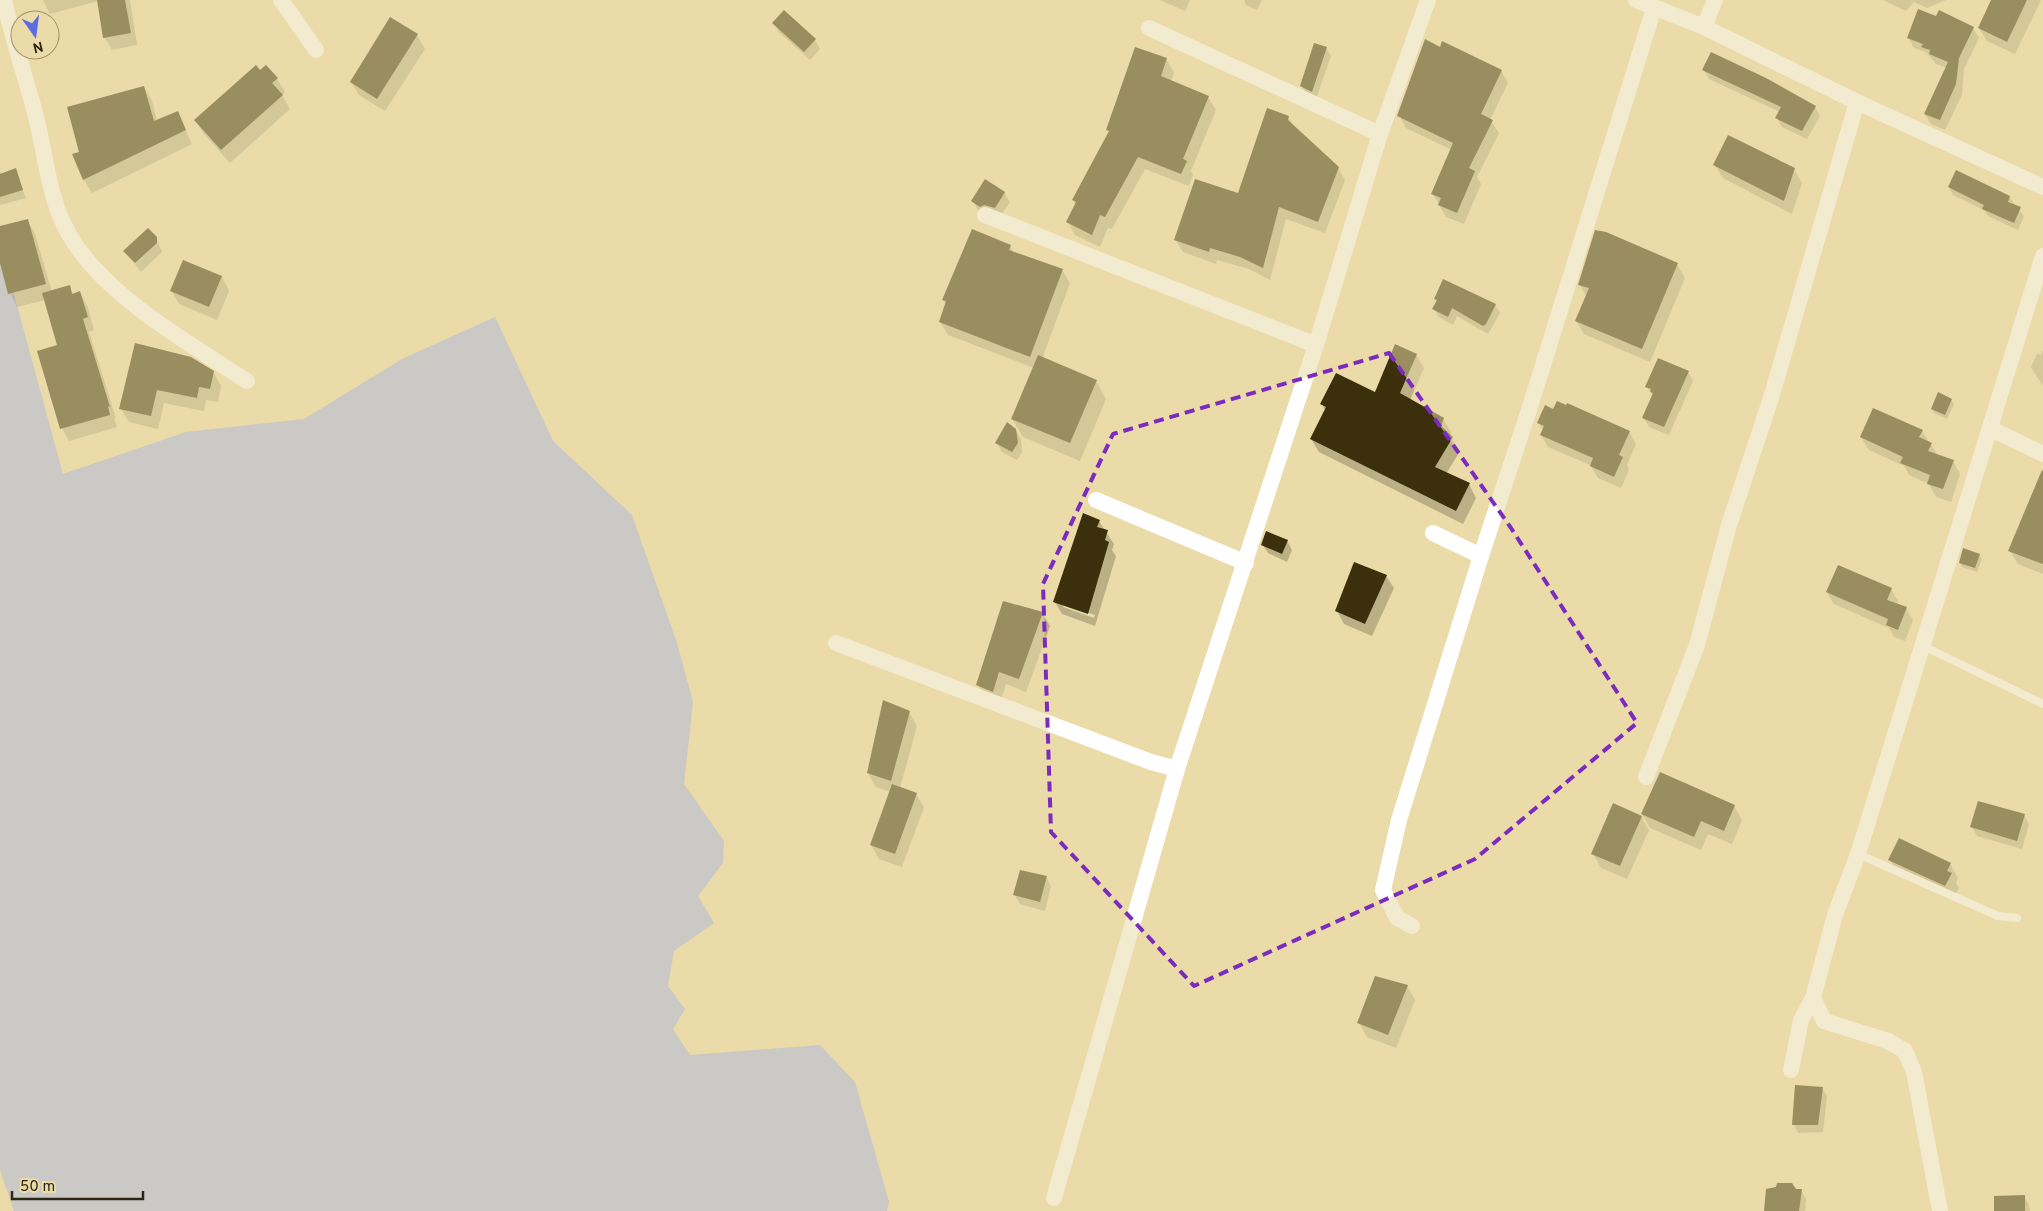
<svg xmlns="http://www.w3.org/2000/svg" width="2043" height="1211" font-family="Overpass,sans-serif">
<rect width="100%" height="100%" fill="#eadba8"/>
<!-- water -->
<path fill="#a5b3ec" d="M 0,243 L 63,474 L 186,432 L 304,419 L 402,359 L 495,317 L 553,441 L 632,515 L 677,643 L 693,702 L 684,784 L 724,841 L 723,863 L 698,896 L 714,923 L 674,951 L 668,986 L 685,1009 L 673,1029 L 690,1055 L 820,1045 L 855,1082 L 889,1202 L 887,1211 L 14,1211 L 0,1170 Z"/>
<!-- shadow -->
<g fill="#0003" fill-rule="evenodd">
<path d="M 43,0 L 130,0 L 137,45 L 112,50 L 104,37 L 98,1 L 50,14 Z"/>
<path d="M 1160,0 L 1190,0 L 1185,11 Z"/>
<path d="M 1244,0 L 1262,0 L 1257,10 L 1246,5 Z"/>
<path d="M 1883,0 L 1946,0 L 1927,8 L 1914,2 L 1906,11 Z"/>
<path d="M 1992,0 L 2041,0 L 2015,54 L 1987,41 L 1979,28 Z"/>
<path d="M 1937,18 L 1973,28 L 1979,38 L 1964,69 L 1962,95 L 1945,130 L 1931,124 L 1925,114 L 1947,68 L 1936,64 L 1926,52 L 1914,48 L 1908,37 Z"/>
<path d="M 774,23 L 815,40 L 820,49 L 810,60 L 779,32 Z"/>
<path d="M 417,35 L 425,49 L 385,111 L 359,95 L 351,82 Z"/>
<path d="M 1326,48 L 1331,56 L 1316,99 L 1306,94 L 1302,86 Z"/>
<path d="M 1440,49 L 1501,71 L 1508,83 L 1490,120 L 1499,133 L 1477,177 L 1481,184 L 1464,224 L 1446,217 L 1433,194 L 1452,150 L 1406,128 L 1399,115 Z"/>
<path d="M 1166,59 L 1174,72 L 1171,82 L 1208,97 L 1216,110 L 1191,171 L 1193,175 L 1189,186 L 1145,169 L 1112,229 L 1108,228 L 1100,247 L 1075,235 L 1068,222 L 1076,205 L 1073,200 L 1110,133 L 1108,130 Z"/>
<path d="M 1704,70 L 1815,107 L 1820,116 L 1807,139 L 1782,127 L 1777,118 L 1780,112 L 1709,79 Z"/>
<path d="M 260,71 L 277,79 L 285,92 L 282,95 L 290,109 L 230,163 L 204,134 L 196,121 Z"/>
<path d="M 144,87 L 152,101 L 157,121 L 177,113 L 192,144 L 92,193 L 84,179 L 80,152 Z"/>
<path d="M 1288,117 L 1294,127 L 1338,168 L 1345,180 L 1325,233 L 1286,219 L 1270,280 L 1249,269 L 1217,260 L 1216,264 L 1183,252 L 1176,240 L 1238,195 Z"/>
<path d="M 1715,165 L 1794,169 L 1802,183 L 1792,214 L 1723,178 Z"/>
<path d="M 15,170 L 26,198 L 0,205 L 0,171 L 2,174 Z"/>
<path d="M 986,181 L 1004,193 L 1010,202 L 1000,217 L 986,215 L 978,210 L 973,201 Z"/>
<path d="M 1949,187 L 2009,197 L 2024,216 L 2018,230 L 1988,216 L 1984,210 L 1953,195 Z"/>
<path d="M 27,220 L 35,234 L 52,292 L 69,287 L 74,295 L 80,293 L 87,305 L 94,330 L 89,332 L 116,419 L 114,418 L 117,427 L 69,441 L 62,428 L 58,346 L 45,300 L 17,307 L 10,293 L 0,258 L 0,228 Z"/>
<path d="M 156,238 L 162,252 L 141,272 L 125,251 Z"/>
<path d="M 1010,246 L 1014,253 L 1062,270 L 1070,283 L 1042,359 L 1096,381 L 1106,399 L 1080,461 L 1023,437 L 1012,419 L 1034,368 L 948,335 L 940,322 L 946,305 L 943,300 Z"/>
<path d="M 184,261 L 222,277 L 229,291 L 217,320 L 179,304 L 171,290 Z"/>
<path d="M 1677,264 L 1685,278 L 1650,362 L 1584,334 L 1576,321 L 1587,297 L 1580,285 Z"/>
<path d="M 1435,299 L 1495,305 L 1500,313 L 1488,334 L 1457,316 L 1453,325 L 1439,317 L 1434,309 L 1437,302 Z"/>
<path d="M 2043,350 L 2043,386 L 2031,367 L 2037,354 L 2041,355 Z"/>
<path d="M 166,351 L 213,372 L 221,386 L 218,402 L 206,400 L 204,411 L 164,403 L 158,429 L 129,422 L 121,409 Z"/>
<path d="M 1416,355 L 1424,368 L 1410,400 L 1443,419 L 1451,432 L 1450,436 L 1460,451 L 1446,474 L 1469,484 L 1476,498 L 1463,524 L 1319,452 L 1311,439 L 1325,410 L 1322,404 L 1375,393 Z"/>
<path d="M 1688,372 L 1693,381 L 1669,435 L 1649,427 L 1644,418 L 1653,396 L 1647,387 Z"/>
<path d="M 1951,400 L 1954,404 L 1947,419 L 1934,413 L 1932,409 Z"/>
<path d="M 1539,422 L 1629,432 L 1636,444 L 1627,465 L 1629,470 L 1621,488 L 1598,478 L 1590,465 L 1548,447 L 1541,435 L 1543,431 Z"/>
<path d="M 1015,430 L 1021,439 L 1022,452 L 1017,460 L 1002,452 L 997,443 Z"/>
<path d="M 1922,431 L 1938,456 L 1953,461 L 1960,474 L 1951,502 L 1936,497 L 1929,484 L 1909,475 L 1904,466 L 1869,450 L 1861,437 Z"/>
<path d="M 2043,489 L 2043,574 L 2018,564 L 2010,551 Z"/>
<path d="M 1099,521 L 1114,544 L 1112,550 L 1116,556 L 1095,626 L 1062,614 L 1055,602 ZM 1063,604 L 1095,615 L 1094,618 L 1063,607 Z"/>
<path d="M 1287,541 L 1292,550 L 1287,562 L 1268,553 L 1262,544 Z"/>
<path d="M 1979,555 L 1982,559 L 1977,572 L 1962,567 L 1960,563 Z"/>
<path d="M 1386,576 L 1394,588 L 1372,636 L 1344,624 L 1337,611 Z"/>
<path d="M 1891,589 L 1898,601 L 1897,605 L 1906,608 L 1913,620 L 1905,641 L 1894,637 L 1889,628 L 1834,604 L 1827,592 Z"/>
<path d="M 1042,613 L 1050,626 L 1026,692 L 1006,684 L 1000,704 L 985,698 L 978,685 Z"/>
<path d="M 909,712 L 917,726 L 900,788 L 916,794 L 924,807 L 902,867 L 879,859 L 871,845 L 891,792 L 876,787 L 868,773 Z"/>
<path d="M 1734,806 L 1742,820 L 1732,844 L 1708,834 L 1701,850 L 1650,828 L 1642,814 Z"/>
<path d="M 2024,815 L 2029,824 L 2022,849 L 1977,836 L 1972,827 Z"/>
<path d="M 1641,817 L 1649,830 L 1627,879 L 1601,868 L 1593,854 Z"/>
<path d="M 1890,860 L 1950,864 L 1958,878 L 1956,883 L 1959,888 L 1953,899 L 1898,874 Z"/>
<path d="M 1046,877 L 1051,886 L 1045,911 L 1020,904 L 1015,895 Z"/>
<path d="M 1407,986 L 1415,1000 L 1396,1048 L 1367,1037 L 1359,1023 Z"/>
<path d="M 1822,1088 L 1827,1096 L 1823,1132 L 1798,1133 L 1794,1125 Z"/>
<path d="M 1795,1190 L 1801,1190 L 1806,1199 L 1805,1211 L 1766,1211 Z"/>
<path d="M 2024,1196 L 2029,1205 L 2030,1211 L 1996,1211 Z"/>
</g>
<!-- building -->
<g fill="#3b300b">
<path d="M 97,0 L 125,0 L 131,33 L 103,38 Z"/>
<path d="M 1991,0 L 2027,0 L 2007,42 L 1978,28 Z"/>
<path d="M 1918,9 L 1936,16 L 1939,10 L 1974,27 L 1959,58 L 1956,84 L 1940,120 L 1924,114 L 1948,62 L 1929,54 L 1930,50 L 1921,47 L 1923,44 L 1907,38 Z"/>
<path d="M 784,10 L 816,39 L 804,52 L 772,23 Z"/>
<path d="M 390,17 L 418,34 L 377,99 L 350,82 Z"/>
<path d="M 1425,39 L 1440,47 L 1442,41 L 1502,70 L 1481,114 L 1493,120 L 1469,168 L 1475,171 L 1457,213 L 1438,205 L 1441,198 L 1431,194 L 1453,143 L 1397,116 Z"/>
<path d="M 1314,43 L 1327,47 L 1312,92 L 1300,86 Z"/>
<path d="M 1135,47 L 1167,58 L 1161,76 L 1209,96 L 1183,159 L 1187,161 L 1181,174 L 1138,157 L 1105,217 L 1100,215 L 1092,235 L 1066,222 L 1076,202 L 1072,200 L 1109,131 L 1106,130 Z"/>
<path d="M 1711,52 L 1766,78 L 1816,106 L 1802,131 L 1775,118 L 1781,107 L 1702,70 Z"/>
<path d="M 256,65 L 260,70 L 266,65 L 278,78 L 272,83 L 283,95 L 221,150 L 194,120 Z"/>
<path d="M 144,86 L 154,121 L 178,111 L 186,130 L 83,180 L 72,154 L 79,152 L 67,107 Z"/>
<path d="M 1267,108 L 1289,116 L 1288,120 L 1339,167 L 1318,222 L 1279,207 L 1263,268 L 1240,257 L 1210,248 L 1209,252 L 1174,240 L 1195,179 L 1238,193 Z"/>
<path d="M 1728,135 L 1795,168 L 1784,201 L 1713,165 Z"/>
<path d="M 16,168 L 23,190 L 0,197 L 0,174 Z"/>
<path d="M 1956,170 L 2010,196 L 2008,202 L 2021,207 L 2014,223 L 1982,209 L 1984,205 L 1948,187 Z"/>
<path d="M 985,179 L 1005,192 L 995,208 L 984,205 L 980,207 L 971,201 Z"/>
<path d="M 28,219 L 46,284 L 8,294 L 0,263 L 0,226 Z"/>
<path d="M 148,228 L 157,237 L 157,243 L 135,263 L 123,251 Z"/>
<path d="M 972,229 L 1011,245 L 1009,250 L 1063,269 L 1030,357 L 939,322 L 946,301 L 942,300 Z"/>
<path d="M 1595,230 L 1606,232 L 1678,263 L 1642,349 L 1575,321 L 1589,288 L 1578,285 Z"/>
<path d="M 183,260 L 222,276 L 209,307 L 170,291 Z"/>
<path d="M 1443,279 L 1496,304 L 1486,324 L 1483,326 L 1452,308 L 1448,317 L 1432,309 L 1437,300 L 1434,299 Z"/>
<path d="M 70,285 L 72,294 L 80,291 L 88,317 L 83,319 L 110,407 L 108,406 L 110,415 L 60,429 L 37,351 L 57,345 L 42,293 Z"/>
<path d="M 135,343 L 191,357 L 214,371 L 210,389 L 199,387 L 197,398 L 157,390 L 151,416 L 119,409 Z"/>
<path d="M 1395,344 L 1417,354 L 1400,393 L 1444,418 L 1441,426 L 1453,437 L 1435,467 L 1470,483 L 1456,511 L 1310,439 L 1326,407 L 1320,404 L 1336,373 L 1375,392 Z"/>
<path d="M 1038,355 L 1097,380 L 1070,443 L 1011,419 Z"/>
<path d="M 1658,358 L 1689,371 L 1664,427 L 1642,418 L 1653,393 L 1650,392 L 1651,389 L 1645,387 Z"/>
<path d="M 1938,392 L 1952,399 L 1945,415 L 1931,409 Z"/>
<path d="M 1557,401 L 1566,405 L 1567,403 L 1630,431 L 1619,455 L 1623,457 L 1614,477 L 1590,466 L 1593,458 L 1540,435 L 1544,426 L 1537,423 L 1545,405 L 1553,409 Z"/>
<path d="M 1873,408 L 1923,430 L 1919,437 L 1932,443 L 1928,451 L 1954,460 L 1943,489 L 1927,484 L 1930,475 L 1900,463 L 1903,457 L 1860,437 Z"/>
<path d="M 1007,422 L 1016,429 L 1018,443 L 1012,452 L 995,443 Z"/>
<path d="M 2042,470 L 2043,471 L 2043,564 L 2008,551 Z"/>
<path d="M 1083,513 L 1100,520 L 1097,527 L 1108,530 L 1105,540 L 1109,542 L 1088,614 L 1053,602 Z"/>
<path d="M 1266,531 L 1288,540 L 1282,554 L 1261,545 Z"/>
<path d="M 1963,548 L 1980,554 L 1975,568 L 1959,563 Z"/>
<path d="M 1354,562 L 1387,575 L 1365,624 L 1335,611 Z"/>
<path d="M 1838,565 L 1892,588 L 1887,600 L 1907,607 L 1898,630 L 1886,625 L 1888,619 L 1826,592 Z"/>
<path d="M 1003,601 L 1043,612 L 1019,679 L 999,672 L 993,692 L 976,685 Z"/>
<path d="M 883,700 L 910,711 L 891,781 L 867,773 Z"/>
<path d="M 1660,772 L 1735,805 L 1724,831 L 1701,821 L 1694,837 L 1641,814 Z"/>
<path d="M 892,784 L 917,793 L 895,854 L 870,845 Z"/>
<path d="M 1978,801 L 2025,814 L 2017,841 L 1970,827 Z"/>
<path d="M 1613,803 L 1642,816 L 1620,866 L 1591,854 Z"/>
<path d="M 1899,838 L 1951,863 L 1947,871 L 1952,873 L 1945,886 L 1888,860 Z"/>
<path d="M 1020,870 L 1047,876 L 1040,902 L 1013,895 Z"/>
<path d="M 1375,976 L 1408,985 L 1388,1035 L 1357,1023 Z"/>
<path d="M 1795,1085 L 1823,1087 L 1818,1125 L 1792,1125 Z"/>
<path d="M 1777,1183 L 1792,1183 L 1796,1189 L 1802,1189 L 1799,1211 L 1764,1211 L 1766,1189 L 1776,1187 Z"/>
<path d="M 2025,1195 L 2025,1211 L 1994,1211 L 1994,1196 Z"/>
</g>
<g fill="none" stroke-linecap="round" stroke-linejoin="round">
<!-- lane -->
<g stroke="#fff" stroke-width="8">
<path d="M 1921,645 L 2043,704"/>
<path d="M 1858,854 L 1998,916 L 2017,918"/>
</g>
<!-- street -->
<g stroke="#fff" stroke-width="16">
<path d="M 4,0 C 12,38 25,75 35,113 C 46,154 48,199 70,236 C 106,297 189,343 247,381"/>
<path d="M 281,0 L 316,50"/>
<path d="M 1636,0 L 1704,27 L 1857,102 L 2043,187"/>
<path d="M 1704,27 L 1715,0"/>
<path d="M 1149,28 L 1380,134"/>
<path d="M 985,215 L 1316,345 L 1380,134 L 1428,0"/>
<path d="M 1991,429 L 2043,454"/>
<path d="M 1096,500 L 1246,563"/>
<path d="M 1433,533 L 1481,556 L 1529,410 L 1654,8"/>
<path d="M 836,643 L 1151,762 L 1177,769 L 1316,345"/>
<path d="M 1646,777 L 1697,645 L 1729,525 L 1771,398 L 1857,102"/>
<path d="M 1412,926 L 1397,918 L 1383,890 L 1399,820 L 1481,556"/>
<path d="M 1813,998 L 1824,1021 L 1888,1041 L 1905,1051 L 1914,1072 L 1940,1211"/>
<path d="M 1791,1070 L 1801,1020 L 1813,998 L 1835,915 L 1858,854 L 2043,256"/>
<path d="M 1054,1198 L 1177,769"/>
</g>
</g>
<!-- marked area -->
<path d="M0 0H2043V1211H0ZM 1389,353 L 1511,528 L 1637,723 L 1475,859 L 1194,986 L 1051,832 L 1043,584 L 1113,434 Z" fill="#eadba8" fill-opacity=".55" fill-rule="evenodd"/>
<path fill="none" stroke="#7b2cbf" stroke-width="4" stroke-dasharray="10 6" stroke-linejoin="round" d="M 1389,353 L 1511,528 L 1637,723 L 1475,859 L 1194,986 L 1051,832 L 1043,584 L 1113,434 Z"/>
<!-- north arrow -->
<g transform="translate(35 35) rotate(166)"><circle r="24" fill="#eadba8" stroke="#9e936c"/>
<path d="M0-4L9 19L0 12L-9 19Z" fill="#5c6ce3"/>
<text y="-8" font-size="14" font-weight="bold" text-anchor="middle" fill="#2c2612">N</text>
</g>
<!-- scale -->
<path d="M12 1191v8h131v-8" fill="none" stroke="#2c2612" stroke-width="2.5"/>
<text x="20" y="1191" font-size="15" fill="#2c2612" stroke="#eadba8" stroke-width="4" paint-order="stroke">50 m</text>
</svg>
